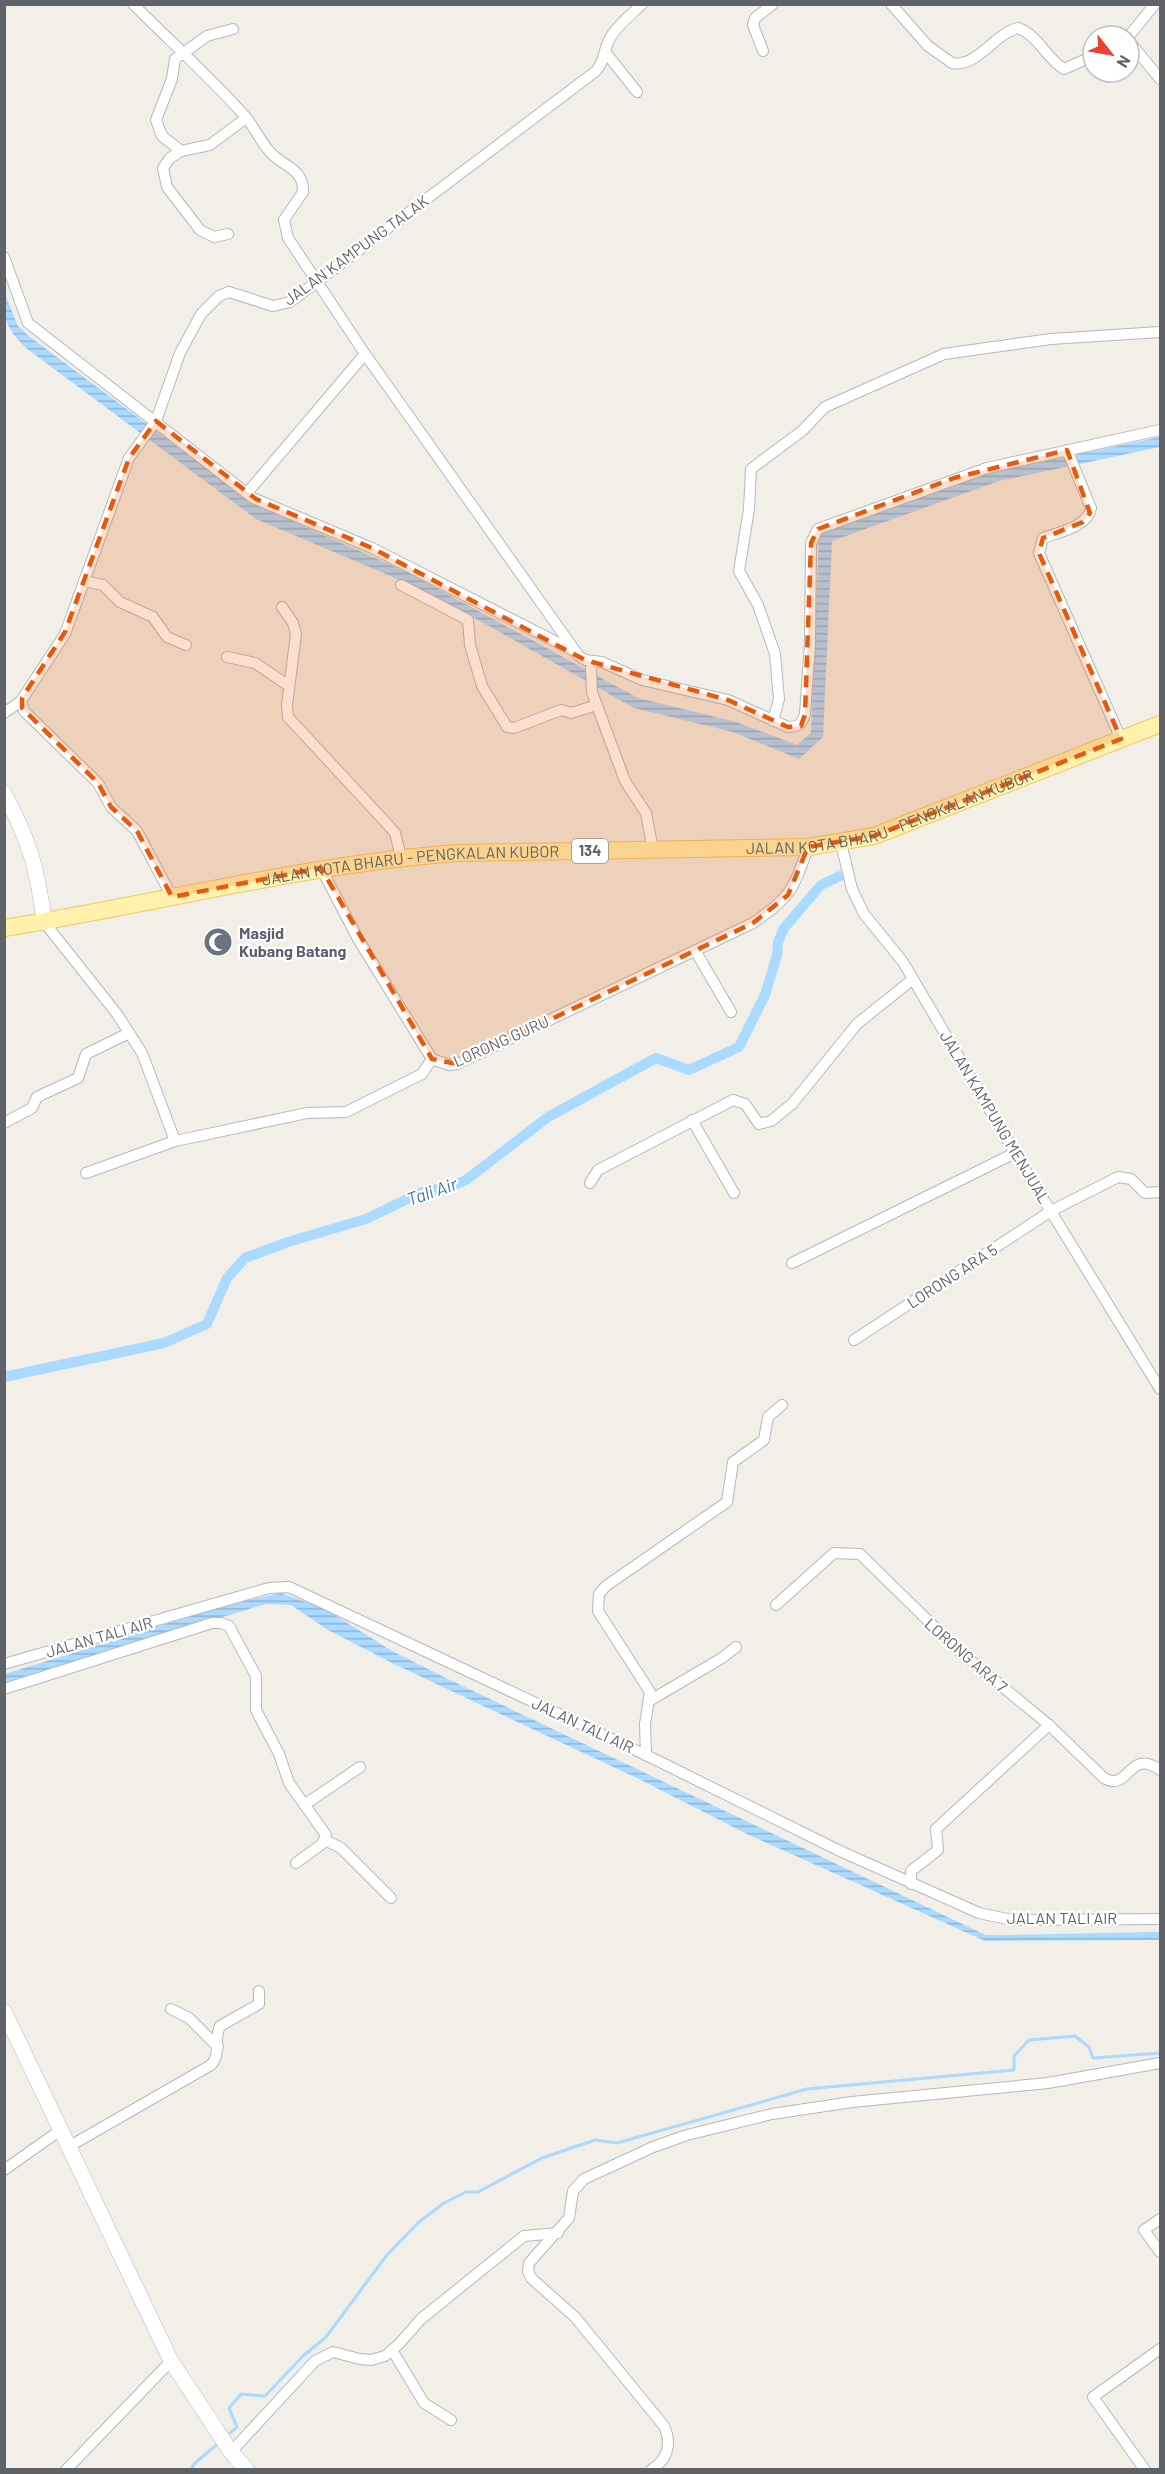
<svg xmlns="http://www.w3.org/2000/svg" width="1165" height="2474" font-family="Barlow,sans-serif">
<defs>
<pattern id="water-rules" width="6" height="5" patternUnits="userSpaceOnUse" patternTransform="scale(1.5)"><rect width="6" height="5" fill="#aadaff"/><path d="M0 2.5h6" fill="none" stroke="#8eb4d2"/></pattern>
</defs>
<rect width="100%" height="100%" fill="#f1efe8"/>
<!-- water -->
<g fill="url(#water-rules)">
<path d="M 4,292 L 18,326 L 30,337 L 254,504 L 409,573 L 638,698 L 736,722 L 797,745 L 811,733 L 819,534 L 984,474 L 1160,437 L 1160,447 L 999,481 L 832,541 L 823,737 L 799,759 L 733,732 L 634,708 L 473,617 L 393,577 L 256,519 L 26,348 C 5,327 5,321 4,292 Z"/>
<path d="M 281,1593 L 325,1609 L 392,1651 L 452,1681 L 975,1930 L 986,1935 L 1006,1935 L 1154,1932 L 1160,1932 L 1160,1940 L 985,1941 L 747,1834 L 641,1780 L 394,1664 L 328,1630 L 291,1605 L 266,1604 L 5,1682 L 5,1674 L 230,1604 Z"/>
</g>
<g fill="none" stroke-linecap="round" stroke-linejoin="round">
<!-- stream -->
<g stroke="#aadaff" stroke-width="3">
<path d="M 230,2433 L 237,2427 L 229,2408 L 241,2394 L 265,2396 L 303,2356 L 326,2337 L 386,2256 L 419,2222 L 444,2203 L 466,2192 L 478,2192 L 542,2158 L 595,2140 L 617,2143 L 807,2089 L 1014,2070 L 1014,2056 L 1029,2040 L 1075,2036 L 1089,2047 L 1093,2058 L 1160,2053"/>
<path d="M 191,2470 L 194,2464 L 216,2445"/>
</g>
<!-- canal -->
<path stroke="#aadaff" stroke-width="10" d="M 4,1377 L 164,1343 L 207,1324 L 227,1278 L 245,1258 L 288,1242 L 366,1219 L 422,1192 L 450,1187 L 466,1180 L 548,1117 L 656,1058 L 689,1070 L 739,1047 L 765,995 L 777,955 L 778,942 L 784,928 L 821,885 L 840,876"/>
<!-- street casing -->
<g stroke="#b5b8bc" stroke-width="12">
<g id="street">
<path d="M 133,4 C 170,41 209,76 244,115 C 254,126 260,141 270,152 C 283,167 304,168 303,192 L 284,220 L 288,238 L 365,354 L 578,655 L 585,660 L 602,662 L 642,680 L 728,700 L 788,727 C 798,727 802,724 805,714 L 810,644 L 811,543 L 818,529 L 987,468 L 1160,430"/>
<path d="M 891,4 L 928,46 L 952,63 C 977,68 995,33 1018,28 C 1038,35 1046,58 1064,69 L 1093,56"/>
<path d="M 233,29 L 207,36 L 175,59 L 172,79 L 156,120 L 162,136 L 181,151 L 210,145 L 246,118"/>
<path d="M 1129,36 L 1155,4"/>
<path d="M 1129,41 L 1160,79"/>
<path d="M 763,51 L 753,25 L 755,18 L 773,4"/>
<path d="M 606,53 L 637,92"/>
<path d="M 181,151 L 170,158 L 163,168 L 167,187 L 200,230 L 214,237 L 228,234"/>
<path d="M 4,257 L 28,323 L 253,498 L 372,548 L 576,652"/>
<path d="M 1067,450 L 1091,508 C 1088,527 1059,532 1043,538 L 1039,553 L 1121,739"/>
<path d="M 247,493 L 365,354"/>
<path d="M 84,581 L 103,585 L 120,602 L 153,617 L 167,637 L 186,645"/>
<path d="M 401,585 L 468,620 L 470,645 L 482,686 L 507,727 L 514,728 L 561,710 L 571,713 L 597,705"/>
<path d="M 282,607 L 293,623 L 296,634 L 287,705 L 288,717 L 389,826 L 395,833 L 401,857"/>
<path d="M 227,657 L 255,663 L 289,686"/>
<path d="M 594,661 L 591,668 L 592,692 L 625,781 L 646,813 L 653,850"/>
<path d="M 21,701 L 24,711 L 98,783 L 111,807 L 137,831 L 172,897"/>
<path d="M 4,713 L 21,701 L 65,634 L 129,458 L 156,421 L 180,353 L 201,314 L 219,296 L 229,292 L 273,306 L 290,302 L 596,71 C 605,61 603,52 609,40 C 616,26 631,15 642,4"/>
<path d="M 773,721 L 779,699 L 775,654 L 758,605 L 739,571 L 749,509 L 751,469 L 802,431 L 825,407 L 944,354 L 1051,339 L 1160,332"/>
<path d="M 841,843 L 852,889 L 864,914 L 903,962 L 1015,1153 L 1160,1389"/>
<path d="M 321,868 L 358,939 L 432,1059"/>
<path d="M 44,922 L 117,1014 L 142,1053 L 175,1141"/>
<path d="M 696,952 L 731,1012"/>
<path d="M 432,1059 L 449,1065 L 457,1064 L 753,923 C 790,898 794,889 808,847"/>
<path d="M 692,1120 L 734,1193"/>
<path d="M 4,1123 L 32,1108 L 37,1097 L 78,1078 L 86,1054 L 129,1033"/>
<path d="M 86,1173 L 175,1141 L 307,1113 L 346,1112 L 422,1074 L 432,1059"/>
<path d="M 590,1183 L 598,1170 L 733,1100 L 745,1104 L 759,1124 L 771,1121 L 792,1104 L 857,1024 L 913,979"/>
<path d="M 792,1263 L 1015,1153"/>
<path d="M 854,1340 L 1051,1211 L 1118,1177 L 1131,1179 L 1145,1193 L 1160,1192"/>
<path d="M 776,1605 L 834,1553 L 860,1554 L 958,1650 L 1049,1725 L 1104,1778 C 1129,1793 1129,1747 1160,1770"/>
<path d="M 4,1664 L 269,1588 L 289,1587 L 646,1755 L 840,1851 L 979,1913 L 1012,1920 L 1160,1919"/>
<path d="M 4,1689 L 212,1623 L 221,1623 L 229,1626 L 256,1676 L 256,1710 L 279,1754 L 289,1783 L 326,1835 L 322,1844 L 296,1863"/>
<path d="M 649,1701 L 722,1658 L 736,1647"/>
<path d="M 646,1755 L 645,1724 L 650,1692 L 598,1611 L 599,1594 L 606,1586 L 727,1502 L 733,1462 L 764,1440 L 768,1417 L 782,1405"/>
<path d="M 304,1805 L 360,1767"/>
<path d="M 325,1840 L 341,1848 L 391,1898"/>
<path d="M 911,1884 L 911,1871 L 938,1850 L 936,1829 L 1049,1725"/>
<path d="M 171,2009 L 189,2018 L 218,2047"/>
<path d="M 70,2146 L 211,2065 C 222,2053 213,2040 220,2026 L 259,2004 L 259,1991"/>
<path d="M 4,2170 L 62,2129"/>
<path d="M 1160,2219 L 1144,2230 L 1160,2252"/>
<path d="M 392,2350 L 424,2403 L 451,2420"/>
<path d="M 231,2452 L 315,2361 L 333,2352 L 360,2359 L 371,2360 L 385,2356 L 399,2344 L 421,2319 L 524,2236 L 558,2233"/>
<path d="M 66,2470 L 171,2361"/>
<path d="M 651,2470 C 668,2460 672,2443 664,2426 L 575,2317 L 531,2278 L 528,2271 L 529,2263 L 569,2218 L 573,2191 L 584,2179 L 653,2147 L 687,2135 L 772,2114 L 852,2102 L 1048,2083 L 1160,2063"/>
<path d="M 1145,2470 L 1093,2397 L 1160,2349"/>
</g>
</g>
<!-- secondary casing -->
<g stroke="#b6babf" stroke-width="16">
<g id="secondary">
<path d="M 4,793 C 29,840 38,869 44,922"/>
<path d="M 4,2011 L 171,2361 L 231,2452 L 247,2470"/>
</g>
</g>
<!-- primary casing -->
<g stroke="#f2c960" stroke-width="18">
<g id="primary">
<path id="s1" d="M 4,928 C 156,904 305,864 458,853 L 808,847 L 874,836 L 1160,724"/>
</g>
</g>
<!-- street -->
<use href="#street" stroke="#fff" stroke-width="10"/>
<!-- secondary -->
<use href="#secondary" stroke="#fff" stroke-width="15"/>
<!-- primary -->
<use href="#primary" stroke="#fff2af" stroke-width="16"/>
</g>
<!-- marked area -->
<path fill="#e8590c" fill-opacity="0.2" stroke="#e8590c" stroke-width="4.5" stroke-dasharray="12 8" stroke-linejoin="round" d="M 156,421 L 256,499 L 372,548 L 585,660 L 728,700 L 788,727 L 801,726 L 805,714 L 811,543 L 818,529 L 954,478 L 1067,450 L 1090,513 L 1083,522 L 1043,538 L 1039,553 L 1121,739 L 874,836 L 808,847 L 788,895 L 753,923 L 457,1064 L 432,1059 L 321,868 L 172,897 L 137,831 L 111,807 L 98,783 L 22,708 L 22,698 L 65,632 L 129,458 Z"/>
<!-- icons -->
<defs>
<g id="mosque-disc" transform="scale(1.5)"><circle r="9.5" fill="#6b7280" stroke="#fff"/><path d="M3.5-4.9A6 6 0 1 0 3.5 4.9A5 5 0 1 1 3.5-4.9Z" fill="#fff"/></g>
</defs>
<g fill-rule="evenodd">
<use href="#mosque-disc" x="218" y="942"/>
</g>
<g text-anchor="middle" stroke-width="4.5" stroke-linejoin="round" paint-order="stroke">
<!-- shield labels -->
<rect fill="#fff" stroke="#8f9295" stroke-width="1.5" x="572" y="839" width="36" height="24" rx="4.5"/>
<g font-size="15" font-weight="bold" fill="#5f6368">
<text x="590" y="856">134</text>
</g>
<!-- street labels -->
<g font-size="16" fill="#5f6368" stroke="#fff">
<text transform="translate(356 250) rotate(-36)" y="6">JALAN KAMPUNG TALAK</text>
<text dy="6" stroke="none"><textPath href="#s1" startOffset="898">JALAN KOTA BHARU - PENGKALAN KUBOR</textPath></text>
<text dy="6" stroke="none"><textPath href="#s1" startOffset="412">JALAN KOTA BHARU - PENGKALAN KUBOR</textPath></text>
<text transform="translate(501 1041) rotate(-24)" y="6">LORONG GURU</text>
<text transform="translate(995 1117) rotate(59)" y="6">JALAN KAMPUNG MENJUAL</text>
<text transform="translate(952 1276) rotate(-33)" y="6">LORONG ARA 5</text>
<text transform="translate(99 1637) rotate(-16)" y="6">JALAN TALI AIR</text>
<text transform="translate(966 1655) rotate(41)" y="6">LORONG ARA 7</text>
<text transform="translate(583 1725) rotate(25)" y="6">JALAN TALI AIR</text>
<text x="1062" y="1924">JALAN TALI AIR</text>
</g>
<!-- worship labels -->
<g font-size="16" font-weight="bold" fill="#5b616d" stroke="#fff" text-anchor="start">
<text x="239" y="939">Masjid<tspan x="239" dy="18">Kubang Batang</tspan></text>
</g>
<!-- water labels -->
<g font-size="18" font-style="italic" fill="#4174aa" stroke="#fff">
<text transform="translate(432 1192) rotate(-19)" y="6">Tali Air</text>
</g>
</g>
<!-- border -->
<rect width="1165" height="2474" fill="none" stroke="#5f6368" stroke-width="12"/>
<!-- north arrow -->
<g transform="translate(1111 54) rotate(121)"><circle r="28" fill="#ffffff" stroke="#bfc1c3" stroke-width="1.5"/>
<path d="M0-4.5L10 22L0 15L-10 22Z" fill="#ea4335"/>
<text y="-9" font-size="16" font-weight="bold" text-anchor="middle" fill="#5f6368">N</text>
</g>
</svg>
